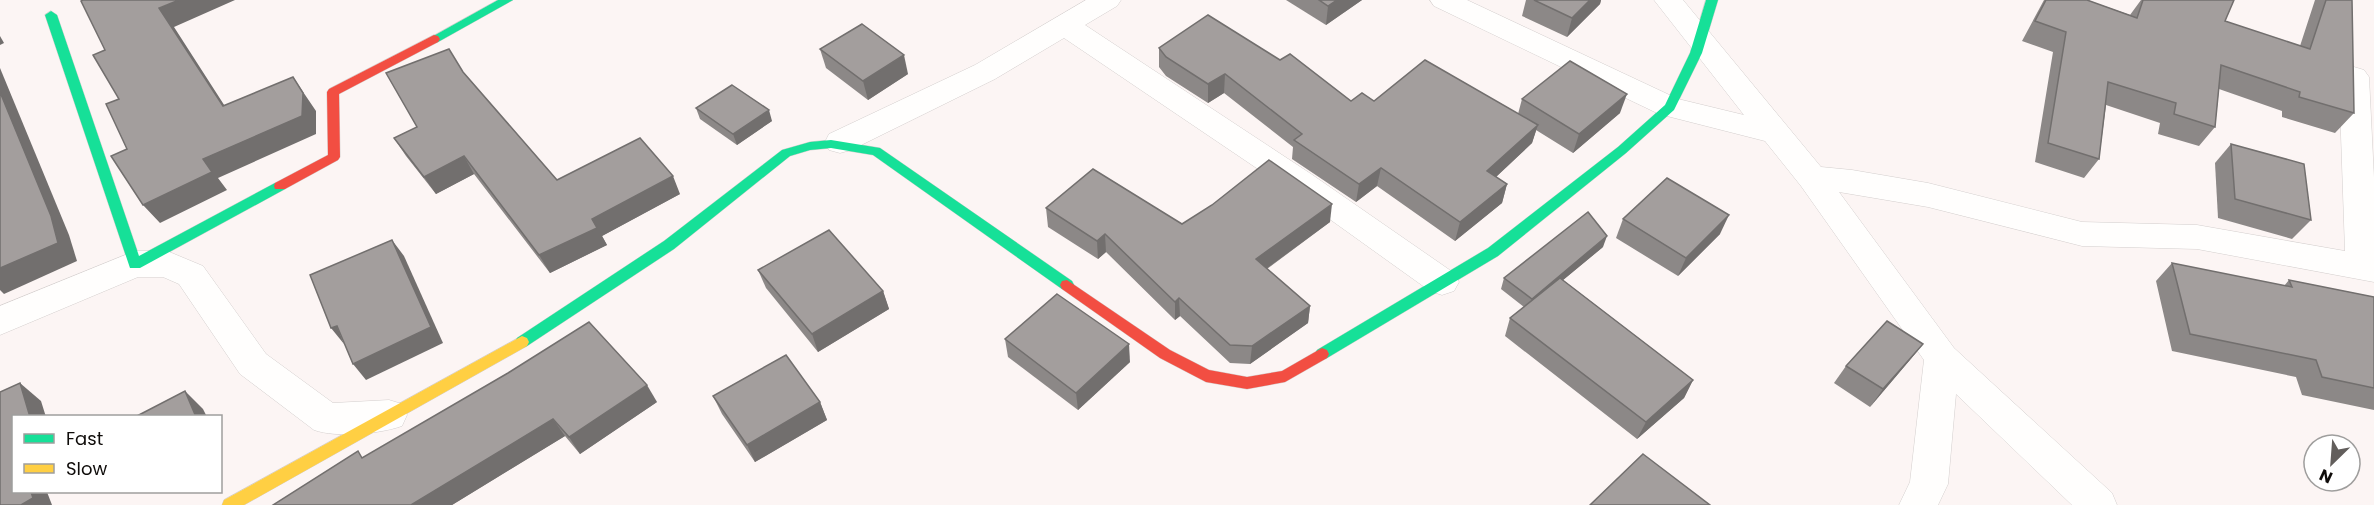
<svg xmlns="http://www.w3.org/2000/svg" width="2374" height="505" font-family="Poppins,sans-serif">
<rect width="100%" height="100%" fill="#fcf5f4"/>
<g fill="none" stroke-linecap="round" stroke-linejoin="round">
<!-- street casing -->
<g stroke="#d4cfce" stroke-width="1">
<g id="street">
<path d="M 1086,0 L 1121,0 L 1117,6 L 1085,25 L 1311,174 L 1454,273 L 1459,282 L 1454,291 L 1442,295 L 1430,291 L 1289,190 L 1064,38 L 995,79 L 851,150 L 840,153 L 829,150 L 825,142 L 829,134 L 975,65 Z"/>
<path d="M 1430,0 L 1467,0 L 1678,99 L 1744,115 L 1654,0 L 1683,0 L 1821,167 L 1852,170 L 1928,183 L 2082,222 L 2197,225 L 2345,251 L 2339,77 L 2344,70 L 2354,67 L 2364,70 L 2369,77 L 2374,178 L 2374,282 L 2197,249 L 2082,246 L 1928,207 L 1839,192 L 1954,348 L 2112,493 L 2117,505 L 2072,505 L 1956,394 L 1948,484 L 1938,505 L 1899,505 L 1910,482 L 1924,360 L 1801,186 L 1765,141 L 1659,114 L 1434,6 Z"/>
<path d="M 135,251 L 167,251 L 203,266 L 266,354 L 333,403 L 389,400 L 402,404 L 407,415 L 402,426 C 379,434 337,438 314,430 L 240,374 L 179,284 L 163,277 L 138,277 L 0,335 L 0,306 Z"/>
</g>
</g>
<!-- fast casing -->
<g stroke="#d4cfce" stroke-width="1">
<g id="fast">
<path d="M 498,0 L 513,0 L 438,42 L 434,43 L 428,39 Z"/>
<path d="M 1706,0 L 1718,0 L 1702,53 L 1674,110 L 1626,153 L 1498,256 L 1327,358 L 1322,360 L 1317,358 L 1315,354 L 1317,350 L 1488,248 L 1618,147 L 1665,105 L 1690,53 Z"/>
<path d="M 51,11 L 57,15 L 139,256 L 275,183 L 285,183 L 286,186 L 285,189 L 140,268 L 130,268 L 45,15 Z"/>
<path d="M 831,140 L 880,148 L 1072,281 L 1074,285 L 1072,289 L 1062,289 L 873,155 L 831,148 L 810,150 L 790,156 L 674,249 L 527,346 L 522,348 L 517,346 L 515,342 L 517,338 L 664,241 L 782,150 L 810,142 Z"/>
</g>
</g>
<!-- slow casing -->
<g stroke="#d4cfce" stroke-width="1">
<path id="slow" d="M 522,336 L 527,338 L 529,342 L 527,346 L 244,505 L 222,505 L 224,500 Z"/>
</g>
<!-- jam casing -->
<g stroke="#d4cfce" stroke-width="1">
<g id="jam">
<path d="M 434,35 L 438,36 L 440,39 L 438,42 L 339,94 L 340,157 L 338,160 L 285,189 L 275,189 L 274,186 L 275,183 L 328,155 L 327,92 L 329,89 Z"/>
<path d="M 1067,280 L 1170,350 L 1209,370 L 1247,377 L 1282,371 L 1322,348 L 1327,350 L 1329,354 L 1327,358 L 1285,382 L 1247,389 L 1206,382 L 1160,358 L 1062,289 L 1060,285 L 1062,281 Z"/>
</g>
</g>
<!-- street -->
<use href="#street" fill="#fffefd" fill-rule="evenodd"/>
<!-- fast -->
<use href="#fast" fill="#16e098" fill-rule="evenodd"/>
<!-- slow -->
<use href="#slow" fill="#ffcf43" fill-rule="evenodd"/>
<!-- jam -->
<use href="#jam" fill="#f24e42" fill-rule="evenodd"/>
</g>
<!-- wall -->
<g fill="#8c8887">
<path d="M 1286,0 L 1362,0 L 1326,25 Z"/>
<path d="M 1526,0 L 1601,0 L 1600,4 L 1567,37 L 1522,16 Z"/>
<path d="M 2044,0 L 2087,0 L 2130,15 L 2141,0 L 2234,0 L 2225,21 L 2300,46 L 2315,0 L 2352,0 L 2354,113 L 2335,133 L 2282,117 L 2282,111 L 2219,89 L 2215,127 L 2199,146 L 2158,134 L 2160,123 L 2106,105 L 2099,159 L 2084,178 L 2035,162 L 2053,52 L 2022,41 Z"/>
<path d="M 1159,48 L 1280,60 L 1351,101 L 1374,101 L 1518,114 L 1522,99 L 1620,113 L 1573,153 L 1536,130 L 1532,143 L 1496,177 L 1507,184 L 1502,203 L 1455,241 L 1377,186 L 1356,202 L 1292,159 L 1293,147 L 1224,93 L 1208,103 L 1166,76 L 1159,67 Z"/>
<path d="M 820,49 L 908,74 L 868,100 L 826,68 Z"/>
<path d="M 463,72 L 557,180 L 680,194 L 602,236 L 607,245 L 550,273 L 474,174 L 436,194 L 406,156 L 394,138 L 417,127 Z"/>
<path d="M 696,108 L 772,121 L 737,145 L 700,119 Z"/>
<path d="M 2231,144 L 2311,220 L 2292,239 L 2218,218 L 2215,163 Z"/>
<path d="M 1046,208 L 1182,224 L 1330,222 L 1267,269 L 1310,306 L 1308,323 L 1250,364 L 1230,363 L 1180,316 L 1175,320 L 1106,252 L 1098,259 L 1048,227 Z"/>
<path d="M 1623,219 L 1720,234 L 1678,276 L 1616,238 Z"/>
<path d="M 1603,247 L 1563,280 L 1693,380 L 1684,398 L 1637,439 L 1505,336 L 1510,318 L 1524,307 L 1501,289 L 1504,278 Z"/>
<path d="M 2172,263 L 2284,286 L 2289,280 L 2374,297 L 2374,410 L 2302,395 L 2296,377 L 2172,351 L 2156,281 Z"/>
<path d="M 758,270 L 883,291 L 889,309 L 818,352 L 766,288 Z"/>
<path d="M 1005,339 L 1130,362 L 1078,410 L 1008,357 Z"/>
<path d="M 1923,344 L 1909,361 L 1870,407 L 1834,383 L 1846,366 Z"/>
<path d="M 713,396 L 820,402 L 827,420 L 755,462 L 722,414 Z"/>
<path d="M 657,402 L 580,454 L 565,436 L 452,505 L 273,505 L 363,457 Z"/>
</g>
<!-- shaded-wall -->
<g fill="#726f6e">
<path d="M 179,0 L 235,0 L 174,27 L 237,125 L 223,106 L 159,8 Z"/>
<path d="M 1337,0 L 1362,0 L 1326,25 L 1328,6 Z"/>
<path d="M 1590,0 L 1601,0 L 1600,4 L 1567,37 L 1572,18 Z"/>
<path d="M 0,36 L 4,43 L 0,45 Z"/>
<path d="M 904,55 L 908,74 L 868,100 L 863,81 Z"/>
<path d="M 0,68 L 69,235 L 77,261 L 4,294 L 0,290 Z"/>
<path d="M 1225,74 L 1224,93 L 1208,103 L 1208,84 Z"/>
<path d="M 293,77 L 316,111 L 316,134 L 218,178 L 227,190 L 160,223 L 143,205 L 203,159 Z"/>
<path d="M 1627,94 L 1620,113 L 1573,153 L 1579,134 Z"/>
<path d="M 769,110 L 772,121 L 737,145 L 733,134 Z"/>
<path d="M 1538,125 L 1532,143 L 1482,190 L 1487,171 Z"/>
<path d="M 464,156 L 474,174 L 436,194 L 424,177 Z"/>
<path d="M 1381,168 L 1377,186 L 1356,202 L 1359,184 Z"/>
<path d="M 673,176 L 680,194 L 602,236 L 607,245 L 550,273 L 539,255 L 592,219 Z"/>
<path d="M 1507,184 L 1502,203 L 1455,241 L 1460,222 Z"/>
<path d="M 1332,204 L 1330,222 L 1255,277 L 1256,259 Z"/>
<path d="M 1729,215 L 1720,234 L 1678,276 L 1686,258 Z"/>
<path d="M 1105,234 L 1106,252 L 1098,259 L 1097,241 Z"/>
<path d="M 1607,236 L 1603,247 L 1528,309 L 1532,299 Z"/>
<path d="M 392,240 L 404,256 L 443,343 L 366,380 L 353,364 Z"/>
<path d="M 883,291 L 889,309 L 818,352 L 812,334 Z"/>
<path d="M 1179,298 L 1180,316 L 1175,320 L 1175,302 Z"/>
<path d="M 1310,306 L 1308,323 L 1250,364 L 1252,346 Z"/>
<path d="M 337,326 L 344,344 L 331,328 Z"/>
<path d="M 1129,344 L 1130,362 L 1078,410 L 1076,393 Z"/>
<path d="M 1923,344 L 1909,361 L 1870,407 L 1883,389 Z"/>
<path d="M 1693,380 L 1684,398 L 1637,439 L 1646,422 Z"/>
<path d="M 20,383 L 41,401 L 46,417 L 30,417 Z"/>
<path d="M 647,385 L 657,402 L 580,454 L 569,437 Z"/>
<path d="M 185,391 L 203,409 L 207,417 L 196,417 Z"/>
<path d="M 820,402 L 827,420 L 755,462 L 747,445 Z"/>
<path d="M 553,419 L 565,436 L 452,505 L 411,505 Z"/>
<path d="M 31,492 L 47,492 L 52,505 L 21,505 Z"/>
</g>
<!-- building -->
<g fill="#a39e9d" stroke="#726f6e" stroke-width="1.5">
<path d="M 83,0 L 179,0 L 159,8 L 223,106 L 293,77 L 303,93 L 302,116 L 203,159 L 212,172 L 143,205 L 111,156 L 127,149 L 106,104 L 119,99 L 93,55 L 105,50 L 81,1 Z"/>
<path d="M 1319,0 L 1337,0 L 1328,6 Z"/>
<path d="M 1534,0 L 1590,0 L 1572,18 Z"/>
<path d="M 2046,0 L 2087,0 L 2137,18 L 2143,0 L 2234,0 L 2225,21 L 2310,49 L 2326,0 L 2352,0 L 2354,113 L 2299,97 L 2300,92 L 2221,65 L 2215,127 L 2174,114 L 2176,103 L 2108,82 L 2099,159 L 2048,143 L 2066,32 L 2035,21 Z"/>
<path d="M 1208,15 L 1280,60 L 1290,54 L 1351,101 L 1362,93 L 1374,101 L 1425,60 L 1538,125 L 1487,171 L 1507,184 L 1460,222 L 1381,168 L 1359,184 L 1294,140 L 1302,134 L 1225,74 L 1208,84 L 1166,57 L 1159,48 Z"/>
<path d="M 862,24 L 904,55 L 863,81 L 820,49 Z"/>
<path d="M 449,49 L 463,72 L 557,180 L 640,138 L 673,176 L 592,219 L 597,228 L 539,255 L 464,156 L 424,177 L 394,138 L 417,127 L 386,73 Z"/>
<path d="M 1570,61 L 1627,94 L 1579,134 L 1522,99 Z"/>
<path d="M 732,85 L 769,110 L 733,134 L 696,108 Z"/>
<path d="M 0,92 L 51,216 L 58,243 L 0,268 Z"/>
<path d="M 2231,144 L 2304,164 L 2311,220 L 2235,199 Z"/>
<path d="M 1269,160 L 1332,204 L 1256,259 L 1310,306 L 1252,346 L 1230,345 L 1179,298 L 1175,302 L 1105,234 L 1097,241 L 1046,208 L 1093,169 L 1182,224 L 1212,205 Z"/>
<path d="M 1667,178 L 1729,215 L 1686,258 L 1623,219 Z"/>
<path d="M 1588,212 L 1607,236 L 1532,299 L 1504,278 Z"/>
<path d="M 829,230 L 883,291 L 812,334 L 758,270 Z"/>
<path d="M 392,240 L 431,327 L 353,364 L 337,326 L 331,328 L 310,275 Z"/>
<path d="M 2172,263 L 2292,287 L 2289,280 L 2374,297 L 2374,388 L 2322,377 L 2316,360 L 2190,334 Z"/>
<path d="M 1560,278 L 1693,380 L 1646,422 L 1510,318 Z"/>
<path d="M 1057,294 L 1129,344 L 1076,393 L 1005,339 Z"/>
<path d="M 1887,321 L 1923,344 L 1883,389 L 1846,366 Z"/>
<path d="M 589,322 L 647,385 L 569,437 L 553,419 L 411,505 L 273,505 L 358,451 L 362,458 L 508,373 Z"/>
<path d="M 786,355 L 820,402 L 747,445 L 713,396 Z"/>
<path d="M 20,383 L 30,417 L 14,417 L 14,492 L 31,492 L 33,498 L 21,505 L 0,505 L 0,392 Z"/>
<path d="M 185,391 L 196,417 L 135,417 Z"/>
<path d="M 1643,454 L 1710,505 L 1590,505 Z"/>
</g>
<!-- legend -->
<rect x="12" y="415" width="210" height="78" fill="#ffffff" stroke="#9f9e9d" stroke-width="1.5"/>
<rect x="24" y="434" width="30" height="9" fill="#16e098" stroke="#9f9e9d" stroke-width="1.5"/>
<text x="66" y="445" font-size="18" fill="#0f0c0a">Fast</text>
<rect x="24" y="464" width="30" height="9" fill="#ffcf43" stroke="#9f9e9d" stroke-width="1.5"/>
<text x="66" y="475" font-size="18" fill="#0f0c0a">Slow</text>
<!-- north arrow -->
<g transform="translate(2332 463) rotate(205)"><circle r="28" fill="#ffffff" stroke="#9f9e9d" stroke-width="1.5"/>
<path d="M0-4.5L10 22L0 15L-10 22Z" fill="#625e5c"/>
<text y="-9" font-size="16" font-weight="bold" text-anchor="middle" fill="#0f0c0a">N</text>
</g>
</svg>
